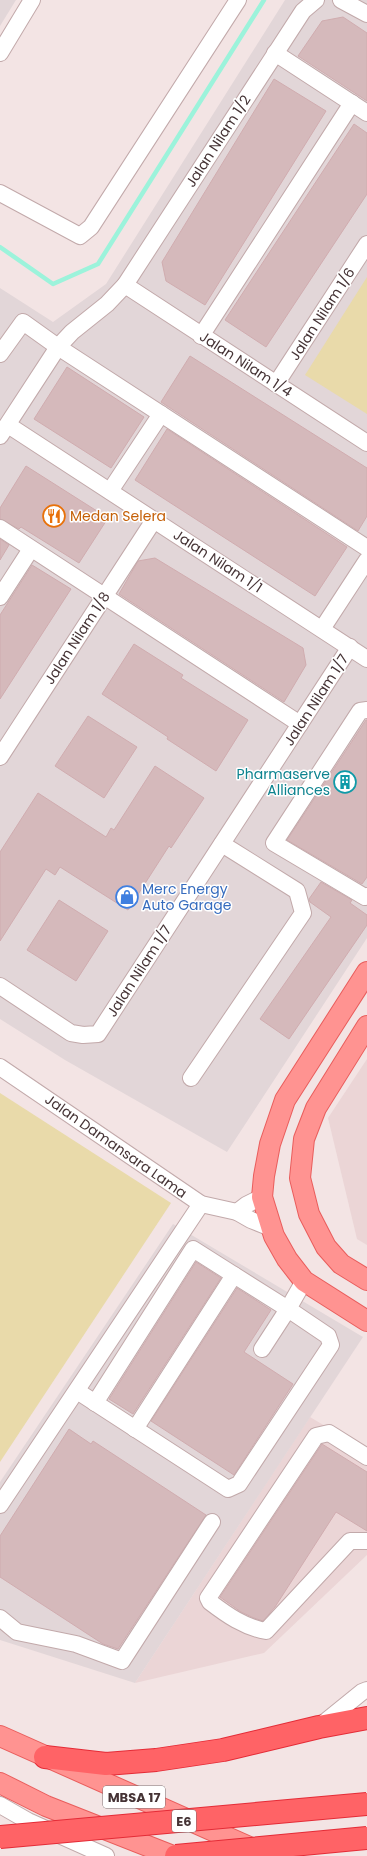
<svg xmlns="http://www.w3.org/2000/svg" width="367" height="1856" font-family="Poppins,sans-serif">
<rect width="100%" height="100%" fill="#f3e4e4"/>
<!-- residential -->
<g fill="#ebd5d6">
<path d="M 367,1059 L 367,1245 L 357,1239 L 328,1118 Z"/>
<path d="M 310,1417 L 367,1451 L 367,1555 L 264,1653 L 135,1683 Z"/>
</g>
<!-- industrial -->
<g fill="#e2d6d8">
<path d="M 0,0 L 16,0 L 0,26 Z"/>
<path d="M 285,0 L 367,0 L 367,938 L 227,1152 L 65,1060 L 0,1019 L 0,288 L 53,322 L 106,284 Z"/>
<path d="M 173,1224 L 363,1337 L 135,1683 L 0,1640 L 0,1482 Z"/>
</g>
<!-- green -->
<g fill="#e9daaa">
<path d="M 367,277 L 367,414 L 305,375 Z"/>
<path d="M 0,1093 L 171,1203 L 0,1462 Z"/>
</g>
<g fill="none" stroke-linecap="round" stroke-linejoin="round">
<!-- stream -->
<path stroke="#9cf3db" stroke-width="4.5" d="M 0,247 L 53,284 L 98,264 L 264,0"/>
</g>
<!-- building -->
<g fill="#d5b9bb" stroke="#d0acaf">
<path d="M 343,17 L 367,33 L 367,101 L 298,56 L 322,21 Z"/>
<path d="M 274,79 L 326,111 L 205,305 L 166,281 L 162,262 Z"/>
<path d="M 354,124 L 367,133 L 367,194 L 266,347 L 225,320 Z"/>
<path d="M 190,356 L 367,468 L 367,516 L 358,531 L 161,402 Z"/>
<path d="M 67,367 L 144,417 L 111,468 L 34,419 Z"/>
<path d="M 167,429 L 347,547 L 315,596 L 135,480 Z"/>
<path d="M 26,466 L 108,518 L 79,563 L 21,527 L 19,529 L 0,519 L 0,508 Z"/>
<path d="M 0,539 L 9,545 L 0,560 Z"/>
<path d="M 155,558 L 303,648 L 306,665 L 284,702 L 119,594 L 138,561 Z"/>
<path d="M 32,565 L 71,589 L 0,699 L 0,615 Z"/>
<path d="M 134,644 L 183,675 L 181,678 L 248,720 L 216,771 L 167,739 L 168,737 L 102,694 Z"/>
<path d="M 88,716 L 137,747 L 104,798 L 55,766 Z"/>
<path d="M 366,720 L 367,720 L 367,877 L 362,884 L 287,840 Z"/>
<path d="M 155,766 L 204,798 L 171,848 L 169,846 L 128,910 L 60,867 L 55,875 L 46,869 L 0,941 L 0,852 L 38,793 L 106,837 L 111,828 L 114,830 Z"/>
<path d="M 321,882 L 352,900 L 350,903 L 367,915 L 367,925 L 289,1039 L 260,1019 L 331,917 L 310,902 L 309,899 Z"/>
<path d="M 59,900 L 108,931 L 76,981 L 27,950 Z"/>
<path d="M 196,1262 L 221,1278 L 133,1414 L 109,1399 Z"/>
<path d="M 237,1288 L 271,1310 L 244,1352 L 293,1384 L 234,1475 L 151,1421 Z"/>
<path d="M 69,1429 L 91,1444 L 93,1441 L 206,1515 L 118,1649 L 103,1644 L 0,1577 L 0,1536 Z"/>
<path d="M 322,1444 L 367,1472 L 367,1531 L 336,1512 L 275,1607 L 263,1621 L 254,1618 L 241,1612 L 220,1597 Z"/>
</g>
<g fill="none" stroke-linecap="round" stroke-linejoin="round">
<!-- minor casing -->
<g stroke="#c2a9aa" stroke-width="18">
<g id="minor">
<path d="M 341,0 L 367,14"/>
<path d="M 0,53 L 32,0"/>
<path d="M 275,53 L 367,113"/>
<path d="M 0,193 L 80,236 L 91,227 L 238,0"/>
<path d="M 125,285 L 367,443"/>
<path d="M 201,336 L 352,103"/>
<path d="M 0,354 L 23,322 L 58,347 L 367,548"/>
<path d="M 276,384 L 367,244"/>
<path d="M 8,425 L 367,659"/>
<path d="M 0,436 L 58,347 L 72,332 L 107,304 L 125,285 L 303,11 L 316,0"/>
<path d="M 110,491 L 161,414"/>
<path d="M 0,528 L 300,724"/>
<path d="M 0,597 L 31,549"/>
<path d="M 322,629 L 367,560"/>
<path d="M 367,710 L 360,711 L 274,843 L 365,897 L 367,896"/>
<path d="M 0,757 L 154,520"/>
<path d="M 0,986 L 71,1033 L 83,1035 L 98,1034 L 350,647"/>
<path d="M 0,1067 L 201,1204 L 237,1212 L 251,1220 L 271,1228"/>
<path d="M 191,1078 L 303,913 L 297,891 L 222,844"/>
<path d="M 237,1212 L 246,1205 L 262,1197"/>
<path d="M 77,1391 L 228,1489 L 239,1484 L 331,1345 L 328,1336 L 288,1309 L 304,1281"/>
<path d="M 95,1403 L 193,1249 L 234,1275"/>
<path d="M 135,1429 L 234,1275 L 288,1309 L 262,1349"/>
<path d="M 367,1457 L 329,1433 L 316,1436 L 208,1598 L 210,1602 C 227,1615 244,1627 266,1631 L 350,1541 L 367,1541"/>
<path d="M 0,1505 L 201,1204"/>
<path d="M 0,1618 L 17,1632 L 76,1644 L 122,1661 L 212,1522"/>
<path d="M 320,1726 L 362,1692 L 367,1690"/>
<path d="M 0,1805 L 28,1821 L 106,1856"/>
</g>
</g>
<!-- major casing -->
<g stroke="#e95d5c" stroke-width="22">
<g id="major">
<path d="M 367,972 L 285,1100 L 270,1144 L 264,1176 L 262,1197 L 274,1236 L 287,1259 L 304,1281 L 367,1321"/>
<path d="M 367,1026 L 316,1108 L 304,1139 L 300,1178 L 309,1214 L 326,1247 L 341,1264 L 367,1280"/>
<path d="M 0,1736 L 256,1850"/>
<path d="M 0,1783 L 46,1806 L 173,1856"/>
</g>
</g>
<!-- highway casing -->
<g stroke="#e42c37" stroke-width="24">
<path id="highway" d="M 45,1757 L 106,1764 L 156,1760 L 223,1750 L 319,1727 L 367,1718"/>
</g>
<!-- minor -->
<use href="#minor" stroke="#fff" stroke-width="16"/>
<!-- major -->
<use href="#major" stroke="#ff9391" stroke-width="20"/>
<!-- highway -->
<use href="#highway" stroke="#ff6366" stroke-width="22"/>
<!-- highway-bridge casing -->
<g stroke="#e42c37" stroke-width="24" stroke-linecap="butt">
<g id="highway-bridge">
<path d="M 0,1837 L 367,1804"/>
<path d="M 176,1856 L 367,1838"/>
</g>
</g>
<!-- highway-bridge -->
<use href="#highway-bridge" stroke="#ff6366" stroke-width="22"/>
</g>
<!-- icons -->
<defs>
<g id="restaurant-ring" transform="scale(1.15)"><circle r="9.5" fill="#fff" stroke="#e8710a" stroke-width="1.5"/><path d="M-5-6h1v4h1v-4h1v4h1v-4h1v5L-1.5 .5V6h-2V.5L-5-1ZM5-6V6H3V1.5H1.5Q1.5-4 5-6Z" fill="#e8710a"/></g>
<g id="building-ring" transform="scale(1.15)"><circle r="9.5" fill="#fff" stroke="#0f9aa8" stroke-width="1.5"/><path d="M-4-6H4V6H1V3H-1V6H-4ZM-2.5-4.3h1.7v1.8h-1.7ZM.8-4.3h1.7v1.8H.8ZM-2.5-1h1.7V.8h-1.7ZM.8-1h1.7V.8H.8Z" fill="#0f9aa8"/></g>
<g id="shop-ring" transform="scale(1.15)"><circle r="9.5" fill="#fff" stroke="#3f7fe0" stroke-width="1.5"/><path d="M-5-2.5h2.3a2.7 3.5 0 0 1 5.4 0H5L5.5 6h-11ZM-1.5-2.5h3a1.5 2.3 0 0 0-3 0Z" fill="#3f7fe0"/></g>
</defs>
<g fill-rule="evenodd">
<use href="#restaurant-ring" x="54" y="516"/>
<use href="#building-ring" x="345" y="782"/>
<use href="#shop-ring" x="127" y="897"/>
</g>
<g text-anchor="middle" stroke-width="3" stroke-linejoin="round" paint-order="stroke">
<!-- shield labels -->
<g fill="#fff" stroke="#7d7072" stroke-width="1">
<rect x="103" y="1786" width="62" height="22" rx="3"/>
<rect x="172" y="1810" width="24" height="22" rx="3"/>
</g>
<g font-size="13" font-weight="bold" fill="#453335">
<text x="134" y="1802">MBSA 17</text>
<text x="184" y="1826">E6</text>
</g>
<!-- street labels -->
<g font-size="14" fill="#453335" stroke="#fff">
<text transform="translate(218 141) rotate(-57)" y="5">Jalan Nilam 1/2</text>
<text transform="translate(322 314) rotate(-57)" y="5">Jalan Nilam 1/6</text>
<text transform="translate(246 364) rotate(33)" y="5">Jalan Nilam 1/4</text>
<text transform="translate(218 561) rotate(33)" y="5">Jalan Nilam 1/1</text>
<text transform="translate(77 638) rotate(-57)" y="5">Jalan Nilam 1/8</text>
<text transform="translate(316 700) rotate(-57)" y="5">Jalan Nilam 1/7</text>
<text transform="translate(139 971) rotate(-57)" y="5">Jalan Nilam 1/7</text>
<text transform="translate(116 1146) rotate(35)" y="5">Jalan Damansara Lama</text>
</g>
<!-- food labels -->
<g font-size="14" fill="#c56008" stroke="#fff" text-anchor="start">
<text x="70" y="521">Medan Selera</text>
</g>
<!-- culture labels -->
<g font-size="14" fill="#0d838f" stroke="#fff" text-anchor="end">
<text x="330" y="779">Pharmaserve<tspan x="330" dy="16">Alliances</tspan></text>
</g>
<!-- shop labels -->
<g font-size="14" fill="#366cbe" stroke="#fff" text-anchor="start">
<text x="142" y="894">Merc Energy<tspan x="142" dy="16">Auto Garage</tspan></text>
</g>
</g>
</svg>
